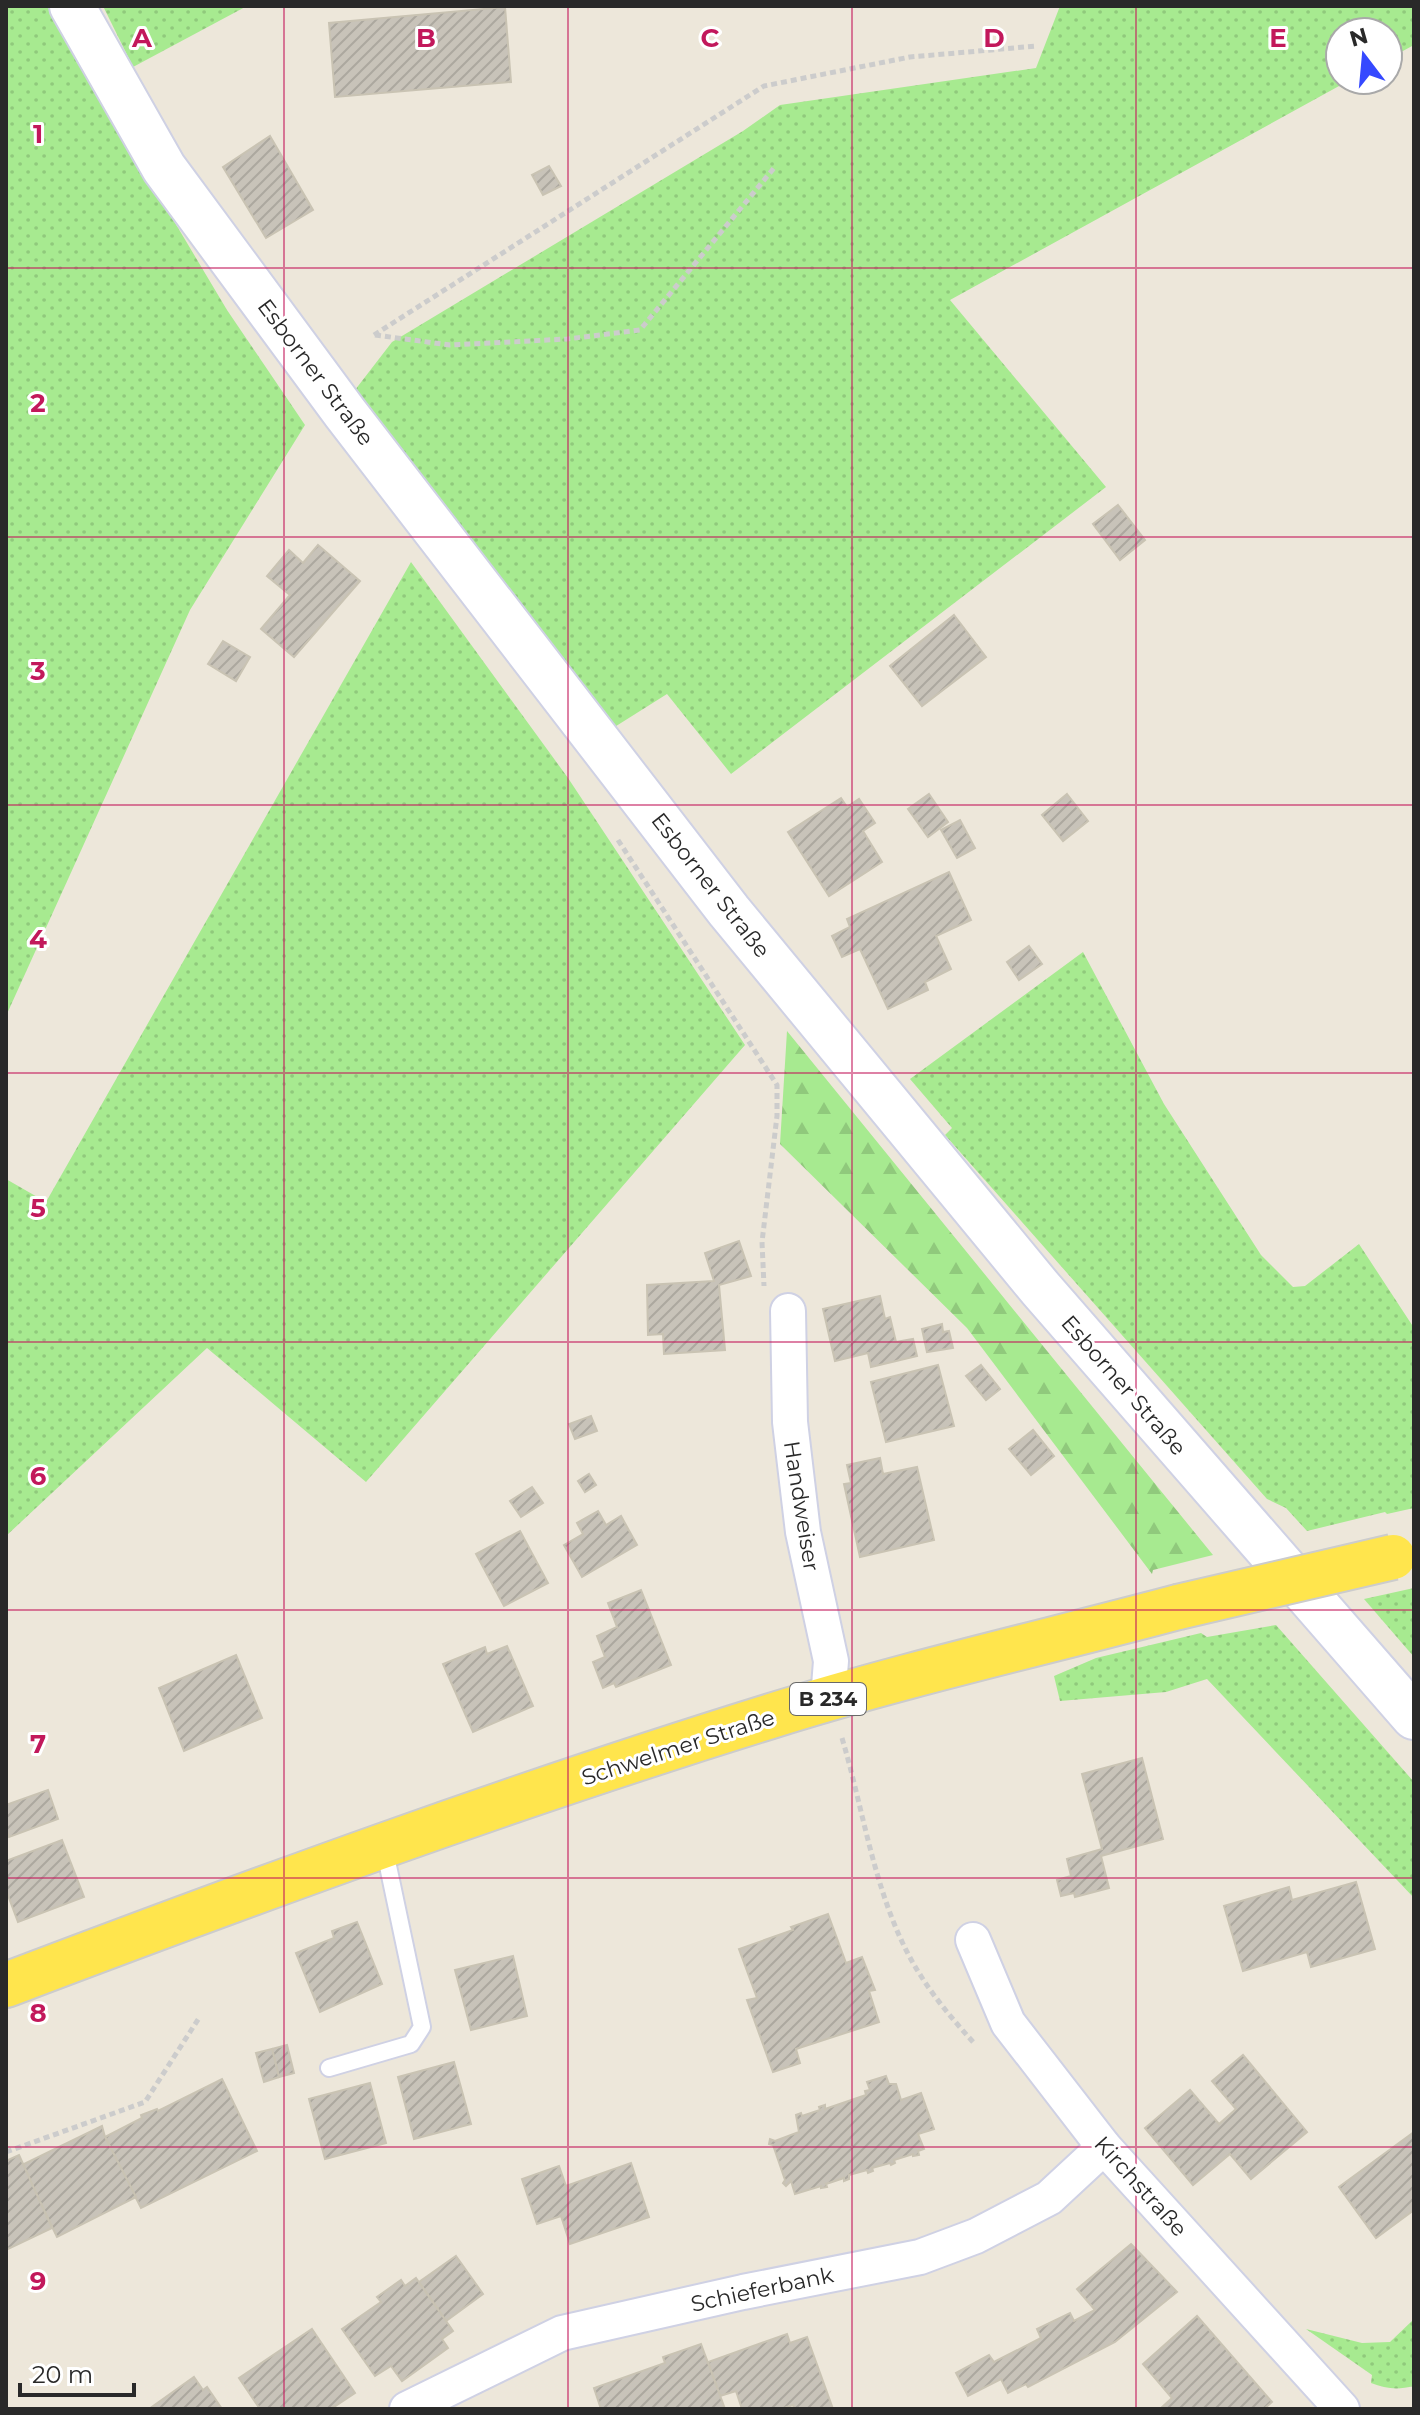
<svg xmlns="http://www.w3.org/2000/svg" width="1420" height="2415" font-family="Montserrat,sans-serif">
<defs>
<pattern id="grass-dots" width="8" height="8" patternUnits="userSpaceOnUse" patternTransform="scale(2)"><rect width="8" height="8" fill="#a7ea90"/><path d="M2 2h.1M6 6h.1" fill="none" stroke="#90c97c" stroke-width="1.8" stroke-linecap="round"/></pattern>
<pattern id="forest-firs" width="22" height="20" patternUnits="userSpaceOnUse" patternTransform="scale(2)"><rect width="22" height="20" fill="#a7ea90"/><path d="M5 1l3.5 6h-7zM16 11l3.5 6h-7z" fill="#90c97c"/></pattern>
<pattern id="building-hatch" width="6" height="6" patternUnits="userSpaceOnUse" patternTransform="scale(2)"><rect width="6" height="6" fill="#c8c3b9"/><path d="M-1 1l2-2M0 6l6-6M5 7l2-2" fill="none" stroke="#aca89f"/></pattern>
</defs>
<rect width="100%" height="100%" fill="#ede7da"/>
<!-- grass -->
<g fill="url(#grass-dots)">
<path d="M 6,6 L 51,6 L 131,149 L 227,310 L 305,425 L 190,610 L 6,1016 Z"/>
<path d="M 103,6 L 247,6 L 133,67 Z"/>
<path d="M 1060,6 L 1414,6 L 1414,45 L 1388,59 L 1388,32 L 1340,32 L 1340,80 L 1350,80 L 950,300 L 1106,487 L 731,774 L 667,694 L 613,728 L 355,390 L 392,342 L 743,131 L 780,105 L 1036,68 Z"/>
<path d="M 411,562 L 568,778 L 745,1045 L 366,1482 L 207,1348 L 6,1536 L 6,1179 L 46,1202 Z"/>
<path d="M 1083,952 L 1164,1104 L 1261,1255 L 1293,1287 L 1305,1286 L 1359,1244 L 1414,1328 L 1414,1508 L 1387,1514 L 1385,1512 L 1307,1531 L 1286,1508 L 1267,1499 L 945,1135 L 952,1128 L 910,1079 Z"/>
<path d="M 1414,1588 L 1414,1657 L 1364,1599 Z"/>
<path d="M 1276,1625 L 1414,1782 L 1414,1898 L 1207,1679 L 1166,1692 L 1060,1701 L 1054,1676 L 1096,1658 L 1201,1633 L 1207,1637 Z"/>
<path d="M 1414,2319 L 1414,2386 C 1398,2390 1386,2389 1371,2383 L 1372,2375 L 1306,2329 L 1362,2343 L 1390,2342 Z"/>
</g>
<!-- forest -->
<path fill="url(#forest-firs)" d="M 787,1031 L 1213,1555 L 1153,1570 L 1152,1574 L 967,1328 L 780,1144 Z"/>
<!-- building -->
<g fill="url(#building-hatch)" stroke="#c9c3b3" stroke-width="2">
<path d="M 505,7 L 511,82 L 335,97 L 329,23 Z"/>
<path d="M 270,136 L 313,210 L 266,238 L 223,167 Z"/>
<path d="M 549,166 L 561,186 L 543,195 L 532,175 Z"/>
<path d="M 1118,505 L 1145,540 L 1120,560 L 1093,524 Z"/>
<path d="M 318,545 L 360,581 L 294,657 L 261,629 L 290,595 L 267,576 L 289,550 L 303,563 Z"/>
<path d="M 954,615 L 986,657 L 922,706 L 890,666 Z"/>
<path d="M 223,641 L 250,657 L 236,681 L 208,664 Z"/>
<path d="M 929,794 L 948,822 L 928,837 L 908,809 Z"/>
<path d="M 1067,794 L 1088,821 L 1063,841 L 1042,815 Z"/>
<path d="M 841,798 L 847,807 L 859,799 L 875,823 L 863,831 L 882,862 L 829,896 L 788,832 Z"/>
<path d="M 960,820 L 975,848 L 957,858 L 941,830 Z"/>
<path d="M 949,872 L 971,920 L 936,936 L 951,969 L 925,982 L 928,990 L 888,1009 L 860,949 L 842,957 L 832,936 L 850,927 L 847,919 Z"/>
<path d="M 1029,946 L 1042,964 L 1019,980 L 1007,962 Z"/>
<path d="M 739,1241 L 751,1276 L 719,1285 L 725,1350 L 664,1354 L 663,1334 L 648,1335 L 647,1285 L 714,1281 L 705,1253 Z"/>
<path d="M 880,1296 L 885,1319 L 890,1317 L 896,1342 L 913,1339 L 917,1356 L 871,1367 L 868,1353 L 835,1361 L 823,1309 Z"/>
<path d="M 942,1324 L 943,1332 L 949,1331 L 953,1348 L 927,1352 L 922,1329 Z"/>
<path d="M 938,1365 L 954,1426 L 886,1442 L 871,1382 Z"/>
<path d="M 981,1365 L 1000,1389 L 986,1400 L 966,1376 Z"/>
<path d="M 591,1416 L 597,1431 L 575,1439 L 569,1424 Z"/>
<path d="M 1033,1430 L 1054,1456 L 1031,1475 L 1009,1449 Z"/>
<path d="M 880,1458 L 883,1474 L 917,1467 L 934,1540 L 860,1557 L 844,1484 L 851,1483 L 847,1465 Z"/>
<path d="M 589,1474 L 596,1485 L 585,1492 L 578,1481 Z"/>
<path d="M 532,1487 L 543,1503 L 521,1517 L 510,1501 Z"/>
<path d="M 598,1511 L 606,1525 L 621,1516 L 637,1545 L 582,1577 L 564,1545 L 583,1534 L 577,1523 Z"/>
<path d="M 520,1531 L 548,1583 L 504,1606 L 476,1554 Z"/>
<path d="M 641,1590 L 671,1665 L 616,1687 L 614,1683 L 603,1688 L 593,1662 L 605,1657 L 597,1636 L 617,1627 L 608,1603 Z"/>
<path d="M 507,1646 L 533,1706 L 473,1732 L 443,1664 L 485,1647 L 487,1654 Z"/>
<path d="M 236,1655 L 262,1718 L 184,1751 L 159,1688 Z"/>
<path d="M 1142,1758 L 1163,1839 L 1101,1856 L 1109,1888 L 1075,1897 L 1074,1893 L 1061,1896 L 1057,1880 L 1071,1876 L 1067,1859 L 1102,1849 L 1082,1774 Z"/>
<path d="M 48,1790 L 58,1819 L 9,1837 L 6,1827 L 6,1805 Z"/>
<path d="M 62,1840 L 84,1897 L 18,1922 L 6,1890 L 6,1861 Z"/>
<path d="M 1356,1882 L 1375,1949 L 1311,1967 L 1307,1952 L 1243,1971 L 1224,1906 L 1289,1887 L 1292,1900 Z"/>
<path d="M 828,1914 L 846,1963 L 862,1957 L 875,1990 L 869,1991 L 879,2022 L 796,2049 L 800,2063 L 773,2072 L 747,2000 L 757,1998 L 739,1949 L 793,1930 L 791,1927 Z"/>
<path d="M 357,1922 L 382,1984 L 320,2012 L 296,1953 L 334,1938 L 332,1931 Z"/>
<path d="M 513,1956 L 527,2016 L 471,2030 L 455,1970 Z"/>
<path d="M 287,2045 L 294,2073 L 279,2077 L 272,2049 Z"/>
<path d="M 272,2049 L 279,2077 L 264,2082 L 256,2053 Z"/>
<path d="M 1243,2055 L 1307,2132 L 1251,2179 L 1230,2154 L 1193,2185 L 1145,2128 L 1190,2090 L 1219,2124 L 1236,2109 L 1212,2081 Z"/>
<path d="M 454,2062 L 471,2124 L 414,2139 L 398,2077 Z"/>
<path d="M 886,2076 L 889,2084 L 896,2084 L 901,2100 L 921,2093 L 934,2129 L 918,2134 L 924,2149 L 918,2151 L 919,2155 L 913,2156 L 913,2154 L 894,2160 L 895,2163 L 891,2165 L 890,2163 L 872,2168 L 873,2171 L 868,2173 L 867,2170 L 849,2175 L 849,2179 L 844,2181 L 844,2178 L 826,2184 L 827,2187 L 821,2188 L 821,2186 L 795,2194 L 791,2181 L 786,2186 L 783,2183 L 785,2180 L 773,2145 L 769,2144 L 770,2139 L 775,2141 L 799,2132 L 796,2115 L 801,2113 L 802,2116 L 820,2110 L 819,2107 L 825,2105 L 825,2109 L 866,2095 L 865,2091 L 870,2090 L 867,2082 Z"/>
<path d="M 222,2079 L 257,2151 L 141,2208 L 105,2137 L 142,2118 L 141,2115 L 157,2109 L 158,2111 Z"/>
<path d="M 370,2083 L 386,2143 L 325,2159 L 309,2099 Z"/>
<path d="M 102,2126 L 105,2137 L 136,2197 L 57,2237 L 22,2165 Z"/>
<path d="M 1414,2132 L 1414,2210 L 1376,2238 L 1339,2187 Z"/>
<path d="M 19,2155 L 52,2228 L 6,2250 L 6,2161 Z"/>
<path d="M 631,2163 L 649,2217 L 570,2244 L 561,2216 L 537,2224 L 522,2179 L 559,2166 L 566,2186 Z"/>
<path d="M 1131,2244 L 1177,2292 L 1115,2342 L 1028,2387 L 1026,2384 L 1008,2393 L 1001,2379 L 968,2396 L 956,2373 L 989,2355 L 994,2362 L 1041,2338 L 1037,2329 L 1070,2313 L 1074,2321 L 1095,2310 L 1077,2289 Z"/>
<path d="M 456,2256 L 483,2294 L 446,2321 L 419,2282 Z"/>
<path d="M 416,2278 L 453,2331 L 442,2339 L 448,2348 L 402,2381 L 391,2366 L 375,2376 L 342,2329 L 381,2302 L 377,2297 L 401,2280 L 405,2286 Z"/>
<path d="M 1197,2316 L 1272,2402 L 1264,2409 L 1160,2409 L 1172,2398 L 1143,2364 Z"/>
<path d="M 312,2329 L 355,2393 L 331,2409 L 260,2409 L 239,2378 Z"/>
<path d="M 787,2334 L 790,2343 L 807,2337 L 833,2409 L 795,2409 L 793,2405 L 781,2409 L 742,2409 L 736,2391 L 720,2396 L 708,2362 Z"/>
<path d="M 701,2344 L 725,2409 L 601,2409 L 594,2388 L 665,2363 L 663,2357 Z"/>
<path d="M 194,2377 L 203,2390 L 207,2387 L 222,2409 L 149,2409 Z"/>
</g>
<g fill="none" stroke-linecap="round" stroke-linejoin="round">
<!-- service casing -->
<g stroke="#cfd1e4" stroke-width="20">
<path id="service" d="M 329,2068 L 411,2044 L 422,2027 L 384,1847"/>
</g>
<!-- minor casing -->
<g stroke="#cfd1e4" stroke-width="38">
<g id="minor">
<path d="M 788,1311 L 790,1422 L 803,1532 L 831,1661 L 828,1699"/>
<path d="M 973,1940 L 1008,2023 L 1104,2147 L 1342,2409"/>
<path d="M 407,2409 L 562,2333 L 743,2292 L 920,2257 L 976,2236 L 1049,2198 L 1104,2147"/>
</g>
</g>
<!-- secondary casing -->
<g stroke="#cfd1e4" stroke-width="48">
<path id="secondary" d="M 72,6 L 164,168 L 345,413 L 729,911 L 1040,1288 L 1414,1717"/>
</g>
<!-- primary casing -->
<g stroke="#ccc" stroke-width="48">
<path id="primary" d="M 6,1985 C 259,1889 513,1796 771,1716 C 905,1674 1043,1643 1178,1607"/>
</g>
<!-- path -->
<g stroke="#ccc" stroke-width="5" stroke-dasharray="6 4" stroke-linecap="butt">
<path d="M 374,335 L 764,86 L 910,57 L 1036,46"/>
<path d="M 375,335 L 450,345 L 567,339 L 640,330 L 774,168"/>
<path d="M 618,840 L 777,1085 L 777,1116 L 762,1242 L 764,1286"/>
<path d="M 842,1738 C 865,1815 876,1907 921,1976 C 936,2000 955,2022 974,2043"/>
<path d="M 6,2152 L 145,2102 L 199,2018"/>
</g>
<!-- service -->
<use href="#service" stroke="#fff" stroke-width="16"/>
<!-- minor -->
<use href="#minor" stroke="#fff" stroke-width="34"/>
<!-- secondary -->
<use href="#secondary" stroke="#fff" stroke-width="44"/>
<!-- primary -->
<use href="#primary" stroke="#ffe54d" stroke-width="44"/>
<!-- primary-bridge casing -->
<g stroke="#ccc" stroke-width="48" stroke-linecap="butt">
<path id="primary-bridge" d="M 1178,1607 L 1393,1557"/>
</g>
<!-- primary-bridge -->
<use href="#primary-bridge" stroke="#ffe54d" stroke-width="44"/>
</g>
<!-- grid -->
<path fill="none" stroke="#c2185b" stroke-width="2" stroke-opacity="0.55" d="M 284,6 L 284,2409M 568,6 L 568,2409M 852,6 L 852,2409M 1136,6 L 1136,2409M 6,268 L 1414,268M 6,537 L 1414,537M 6,805 L 1414,805M 6,1073 L 1414,1073M 6,1342 L 1414,1342M 6,1610 L 1414,1610M 6,1878 L 1414,1878M 6,2147 L 1414,2147"/>
<g text-anchor="middle" stroke-width="6" stroke-linejoin="round" paint-order="stroke">
<!-- shield labels -->
<rect fill="#fff" stroke="#696969" stroke-width="2" x="790" y="1683" width="76" height="32" rx="6"/>
<g font-size="20" font-weight="bold" fill="#292929">
<text x="828" y="1706">B 234</text>
</g>
<!-- street labels -->
<g font-size="22" fill="#292929" stroke="#fff">
<text transform="translate(316 372) rotate(53)" y="8">Esborner Straße</text>
<text transform="translate(711 885) rotate(52)" y="8">Esborner Straße</text>
<text transform="translate(1124 1385) rotate(49)" y="8">Esborner Straße</text>
<text transform="translate(802 1506) rotate(81)" y="8">Handweiser</text>
<text transform="translate(678 1747) rotate(-18)" y="8">Schwelmer Straße</text>
<text transform="translate(1141 2186) rotate(48)" y="8">Kirchstraße</text>
<text transform="translate(762 2289) rotate(-12)" y="8">Schieferbank</text>
</g>
</g>
<g font-size="26" text-anchor="middle" font-weight="bold" fill="#c2185b" stroke="#fff" stroke-width="6" stroke-linejoin="round" paint-order="stroke">
<text x="142" y="47">A</text>
<text x="426" y="47">B</text>
<text x="710" y="47">C</text>
<text x="994" y="47">D</text>
<text x="1278" y="47">E</text>
<text x="38" y="143">1</text>
<text x="38" y="412">2</text>
<text x="38" y="680">3</text>
<text x="38" y="948">4</text>
<text x="38" y="1217">5</text>
<text x="38" y="1485">6</text>
<text x="38" y="1753">7</text>
<text x="38" y="2022">8</text>
<text x="38" y="2290">9</text>
</g>
<!-- border -->
<rect width="1420" height="2415" fill="none" stroke="#292929" stroke-width="16"/>
<!-- north arrow -->
<g transform="translate(1364 56) rotate(344)"><circle r="38" fill="#ffffff" stroke="#a9a9a9" stroke-width="2"/>
<path d="M0-6L14 30L0 20L-14 30Z" fill="#3549ff"/>
<text y="-12" font-size="22" font-weight="bold" text-anchor="middle" fill="#292929">N</text>
</g>
<!-- scale -->
<path d="M20 2383v12h114v-12" fill="none" stroke="#292929" stroke-width="4"/>
<text x="32" y="2383" font-size="24" fill="#292929" stroke="#ffffff" stroke-width="6" paint-order="stroke">20 m</text>
</svg>
